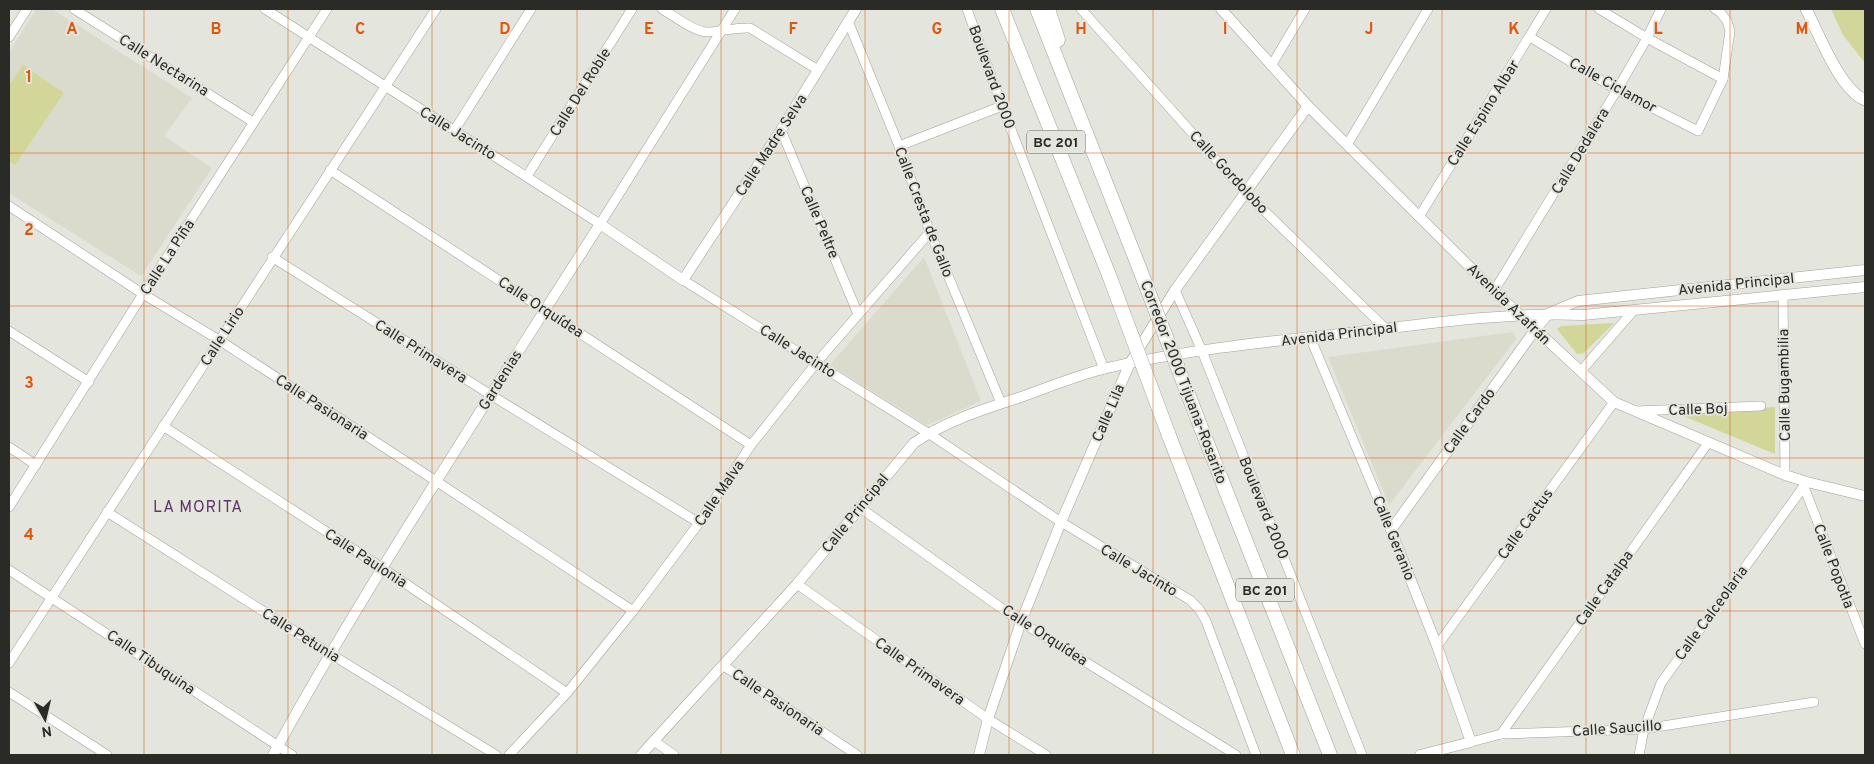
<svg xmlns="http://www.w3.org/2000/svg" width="1874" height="764" font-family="Overpass,sans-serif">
<rect width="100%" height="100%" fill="#e4e5dd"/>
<!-- built -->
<g fill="#dadbcc">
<path d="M 36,9 L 52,9 L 192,98 L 164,136 L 212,168 L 141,276 L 9,193 L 9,53 Z"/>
<path d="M 924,257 L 981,401 L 927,425 L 830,365 Z"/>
<path d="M 1513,332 L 1516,339 L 1389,505 L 1328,357 Z"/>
</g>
<!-- green -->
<g fill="#d2d799">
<path d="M 1831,9 L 1865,9 L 1865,63 L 1843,35 Z"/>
<path d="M 23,65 L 64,93 L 15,165 L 9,161 L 9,85 Z"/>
<path d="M 1614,323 L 1584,353 L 1577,354 L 1557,329 L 1561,326 Z"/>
<path d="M 1775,407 L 1775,454 L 1676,413 Z"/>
</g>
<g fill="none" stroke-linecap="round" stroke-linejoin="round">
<!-- minor casing -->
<g stroke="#a0a199" stroke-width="10">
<g id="minor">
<path d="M 74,9 L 253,122"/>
<path d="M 265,9 L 600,224 L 735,9"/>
<path d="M 662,9 C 673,15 694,32 707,32 C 722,32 735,27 750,28 L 818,70"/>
<path d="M 967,9 L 1002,106 L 1104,369"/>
<path d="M 1081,9 L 1245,192 L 1385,328"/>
<path d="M 1599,9 L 1647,38 L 1723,79"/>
<path d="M 848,21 L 899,146 L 930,232 L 1001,403"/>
<path d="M 9,37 L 27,9"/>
<path d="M 1530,37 L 1617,90 L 1698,131 L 1723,79 L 1730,31 L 1727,21 L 1720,12 L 1715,9"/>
<path d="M 1271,66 L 1305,9"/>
<path d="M 781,130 L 858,314"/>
<path d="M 454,131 L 531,9"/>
<path d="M 1347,145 L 1428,9"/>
<path d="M 899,146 L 1002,106"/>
<path d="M 330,170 L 751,445"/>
<path d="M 527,176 L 632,9"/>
<path d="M 9,206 L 143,294 L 219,340 L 436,481 L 633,611"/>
<path d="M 1419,217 L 1546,9"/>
<path d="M 272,257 L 491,395 L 699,523"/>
<path d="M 683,280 L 928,433 L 1061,522 L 1190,600 L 1199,609 L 1206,621 L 1256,755"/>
<path d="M 1175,290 L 1202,351 L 1362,755"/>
<path d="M 1494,291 L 1617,90 L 1647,38 L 1661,9"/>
<path d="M 1783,296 L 1785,475"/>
<path d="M 9,331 L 89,382"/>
<path d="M 1310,337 L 1391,530"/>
<path d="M 1581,371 L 1634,310"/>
<path d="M 1636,411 L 1761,406"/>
<path d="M 163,426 L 381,567 L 567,693"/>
<path d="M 9,447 L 36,465"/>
<path d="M 1804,487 L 1865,644"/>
<path d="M 9,507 L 143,294 L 327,9"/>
<path d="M 859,507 L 1021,622 L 1236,755"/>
<path d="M 107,512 L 329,653 L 496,755"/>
<path d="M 9,570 L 292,755"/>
<path d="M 797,584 L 988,719 L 1046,755"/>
<path d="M 1437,646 L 1614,402"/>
<path d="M 9,663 L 436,9"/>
<path d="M 724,666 L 857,755"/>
<path d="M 9,692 L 107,755"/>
<path d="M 1501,734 L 1708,443"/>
<path d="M 654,741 L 674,755"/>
<path d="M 1471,742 L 1501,734 L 1644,729 L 1814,702"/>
<path d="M 509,755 L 567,693 L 633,611 L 699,523 L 751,445 L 817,362 L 930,232"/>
<path d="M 1639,755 L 1644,729 L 1661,683 L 1807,482"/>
</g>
</g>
<!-- tertiary casing -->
<g stroke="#a0a199" stroke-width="11">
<g id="tertiary">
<path d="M 1221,9 L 1308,106 L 1494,291 L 1614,402 L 1785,475 L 1807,482 L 1865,496"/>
<path d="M 273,755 C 340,632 415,515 490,396 C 527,339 563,281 600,224 L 683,280 L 781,130 L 856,9"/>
<path d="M 641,755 L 797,584 L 914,443 C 945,421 985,409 1021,397 C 1049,387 1078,375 1107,368 C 1189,349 1274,341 1357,332 C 1431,323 1509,312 1583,315 L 1865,287"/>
<path d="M 979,755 L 988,719 L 1021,622 L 1061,522 L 1130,363 L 1175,290 L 1308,106"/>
<path d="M 1420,755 L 1471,742 L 1437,646 L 1391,530 L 1535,330 L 1549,313 L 1578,301 L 1865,270"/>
</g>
</g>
<!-- secondary casing -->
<g stroke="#a0a199" stroke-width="12">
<path id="secondary" d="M 1806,9 C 1819,34 1840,90 1865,100"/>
</g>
<!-- trunk casing -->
<g stroke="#a0a199" stroke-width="15">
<g id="trunk">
<path d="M 1002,9 L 1109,275"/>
<path d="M 1037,9 L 1135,257"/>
<path d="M 1048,9 L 1058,40"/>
<path d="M 1200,425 L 1330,755"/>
<path d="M 1168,433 L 1293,755"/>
</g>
</g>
<!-- minor -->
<use href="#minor" stroke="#fff" stroke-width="9"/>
<!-- tertiary -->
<use href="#tertiary" stroke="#fff" stroke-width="10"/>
<!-- secondary -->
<use href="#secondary" stroke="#fff" stroke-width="11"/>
<!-- trunk -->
<use href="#trunk" stroke="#fff" stroke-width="14"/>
<!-- trunk-bridge casing -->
<g stroke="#a0a199" stroke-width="15" stroke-linecap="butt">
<g id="trunk-bridge">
<path d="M 1135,257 L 1200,425"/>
<path d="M 1109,275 L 1168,433"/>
</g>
</g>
<!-- trunk-bridge -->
<use href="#trunk-bridge" stroke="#fff" stroke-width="14"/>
</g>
<!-- grid -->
<path fill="none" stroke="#de570d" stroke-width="1" stroke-opacity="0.55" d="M 144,9 L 144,755M 288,9 L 288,755M 432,9 L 432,755M 577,9 L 577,755M 721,9 L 721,755M 865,9 L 865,755M 1009,9 L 1009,755M 1153,9 L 1153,755M 1297,9 L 1297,755M 1442,9 L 1442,755M 1586,9 L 1586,755M 1730,9 L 1730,755M 9,153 L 1865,153M 9,306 L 1865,306M 9,458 L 1865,458M 9,611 L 1865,611"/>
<g text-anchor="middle" stroke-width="4" stroke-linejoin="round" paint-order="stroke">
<!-- shield labels -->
<g fill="#e4e5dd" stroke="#62625e" stroke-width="1">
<rect x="1027" y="130.5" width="58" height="23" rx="4"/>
<rect x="1236" y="578.5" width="58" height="23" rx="4"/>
</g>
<g font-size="14" font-weight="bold" fill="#2a2a27">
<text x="1056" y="147">BC 201</text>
<text x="1265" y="595">BC 201</text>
</g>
<!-- street labels -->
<g font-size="15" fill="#2a2a27" stroke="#e4e5dd">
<text transform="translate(164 65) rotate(32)" y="5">Calle Nectarina</text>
<text transform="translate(992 77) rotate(70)" y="5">Boulevard 2000</text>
<text transform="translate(1613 85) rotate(29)" y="5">Calle Ciclamor</text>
<text transform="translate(580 92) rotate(-58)" y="5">Calle Del Roble</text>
<text transform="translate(1483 113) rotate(-58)" y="5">Calle Espino Albar</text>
<text transform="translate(458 133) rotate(32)" y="5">Calle Jacinto</text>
<text transform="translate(771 145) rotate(-57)" y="5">Calle Madre Selva</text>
<text transform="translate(1580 151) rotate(-59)" y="5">Calle Dedalera</text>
<text transform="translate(1229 172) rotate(47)" y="5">Calle Gordolobo</text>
<text transform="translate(924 212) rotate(69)" y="5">Calle Cresta de Gallo</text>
<text transform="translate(820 222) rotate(67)" y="5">Calle Peltre</text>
<text transform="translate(167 257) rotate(-57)" y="5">Calle La Piña</text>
<text transform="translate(1736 284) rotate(-6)" y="5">Avenida Principal</text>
<text transform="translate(1509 304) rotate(44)" y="5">Avenida Azafrán</text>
<text transform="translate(541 307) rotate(33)" y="5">Calle Orquídea</text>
<text transform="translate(1339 334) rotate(-7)" y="5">Avenida Principal</text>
<text transform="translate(222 336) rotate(-57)" y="5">Calle Lirio</text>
<text transform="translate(421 351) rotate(32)" y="5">Calle Primavera</text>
<text transform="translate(798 351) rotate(32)" y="5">Calle Jacinto</text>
<text transform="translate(500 380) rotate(-58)" y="5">Gardenias</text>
<text transform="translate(1184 382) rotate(69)" y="5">Corredor 2000 Tijuana-Rosarito</text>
<text transform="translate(1784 385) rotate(-91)" y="5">Calle Bugambilia</text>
<text transform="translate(322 407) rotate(33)" y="5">Calle Pasionaria</text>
<text transform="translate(1698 409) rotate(-2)" y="5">Calle Boj</text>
<text transform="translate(1108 413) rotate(-67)" y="5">Calle Lila</text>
<text transform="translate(1469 421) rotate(-54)" y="5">Calle Cardo</text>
<text transform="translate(719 493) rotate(-56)" y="5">Calle Malva</text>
<text transform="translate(1264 508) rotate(68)" y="5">Boulevard 2000</text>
<text transform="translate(855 513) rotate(-51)" y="5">Calle Principal</text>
<text transform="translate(1525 524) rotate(-54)" y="5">Calle Cactus</text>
<text transform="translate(1394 538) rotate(68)" y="5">Calle Geranio</text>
<text transform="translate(366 558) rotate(33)" y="5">Calle Paulonia</text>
<text transform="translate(1834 566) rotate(69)" y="5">Calle Popotla</text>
<text transform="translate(1139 570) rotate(31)" y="5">Calle Jacinto</text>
<text transform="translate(1604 588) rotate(-55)" y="5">Calle Catalpa</text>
<text transform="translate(1711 613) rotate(-54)" y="5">Calle Calceolaria</text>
<text transform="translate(301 635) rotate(32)" y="5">Calle Petunia</text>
<text transform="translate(1045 635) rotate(33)" y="5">Calle Orquídea</text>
<text transform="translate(151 662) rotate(34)" y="5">Calle Tibuquina</text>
<text transform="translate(920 671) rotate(35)" y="5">Calle Primavera</text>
<text transform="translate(778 702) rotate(34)" y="5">Calle Pasionaria</text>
<text transform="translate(1617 728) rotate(-4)" y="5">Calle Saucillo</text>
</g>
<!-- neighbourhood labels -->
<g font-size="16" letter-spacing="1" fill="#613468" stroke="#e4e5dd">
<text x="198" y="512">LA MORITA</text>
</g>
</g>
<g font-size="16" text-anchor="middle" font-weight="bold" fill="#de570d" stroke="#e4e5dd" stroke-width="4" stroke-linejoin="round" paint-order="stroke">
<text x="72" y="34">A</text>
<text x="216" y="34">B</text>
<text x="360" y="34">C</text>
<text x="505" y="34">D</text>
<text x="649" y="34">E</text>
<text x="793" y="34">F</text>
<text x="937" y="34">G</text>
<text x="1081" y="34">H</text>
<text x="1225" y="34">I</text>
<text x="1369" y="34">J</text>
<text x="1514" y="34">K</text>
<text x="1658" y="34">L</text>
<text x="1802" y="34">M</text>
<text x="29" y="82">1</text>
<text x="29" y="235">2</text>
<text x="29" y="388">3</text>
<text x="29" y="540">4</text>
</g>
<!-- border -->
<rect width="1874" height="764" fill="none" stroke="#2a2a27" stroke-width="20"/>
<!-- north arrow -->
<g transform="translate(45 719) rotate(172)" stroke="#e4e5dd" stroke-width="4" paint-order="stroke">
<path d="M0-4L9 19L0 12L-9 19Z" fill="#2a2a27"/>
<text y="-8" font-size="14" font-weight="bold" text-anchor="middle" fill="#2a2a27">N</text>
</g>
</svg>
